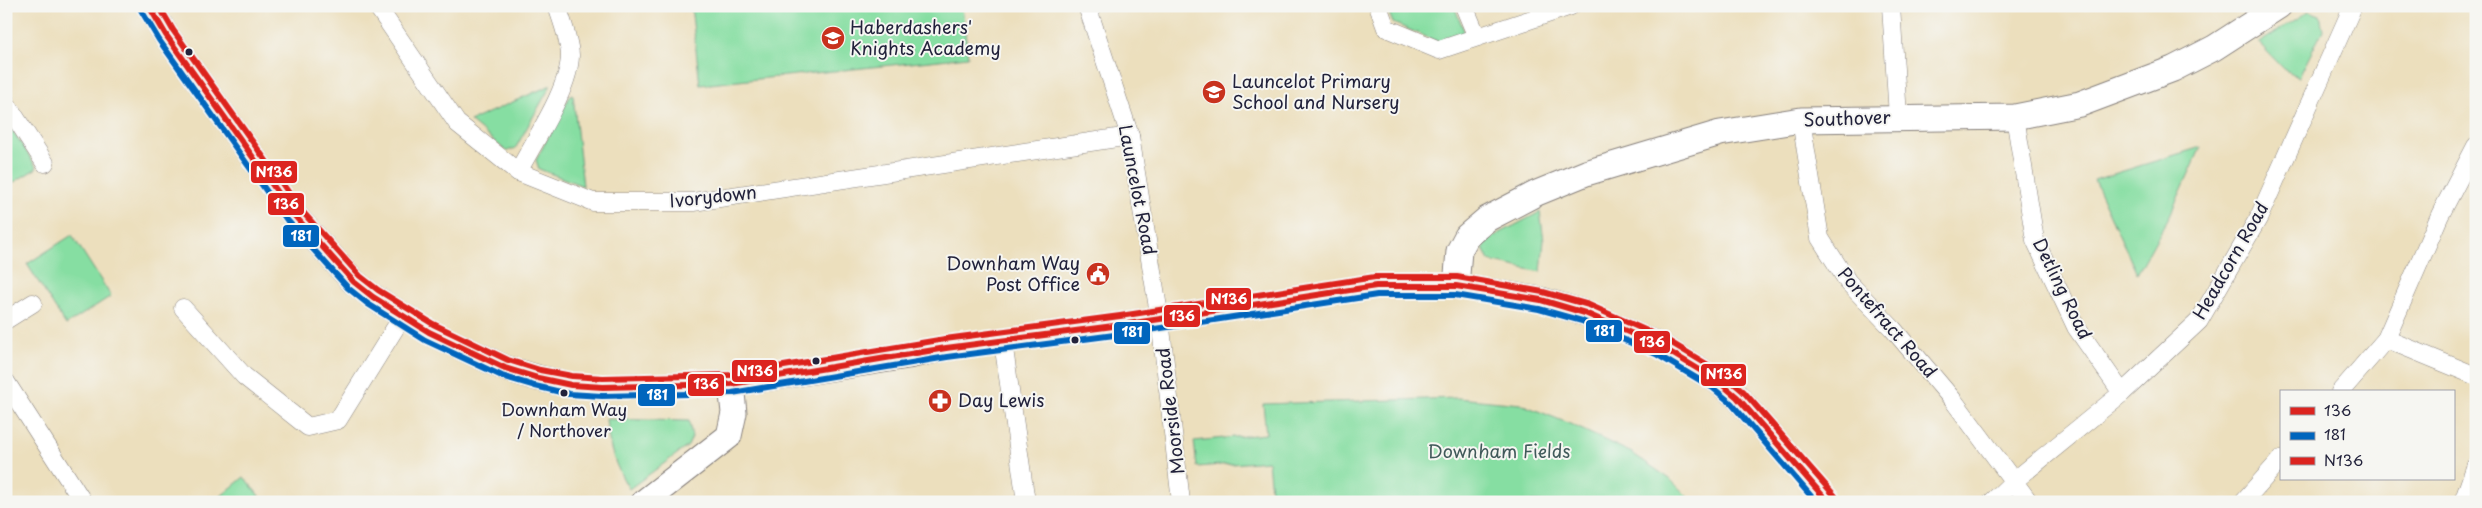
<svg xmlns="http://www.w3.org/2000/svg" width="2482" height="508" font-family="'Playpen Sans',sans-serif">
<rect width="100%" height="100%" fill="#f6f6f2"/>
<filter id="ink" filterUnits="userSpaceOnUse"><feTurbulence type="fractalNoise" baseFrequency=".02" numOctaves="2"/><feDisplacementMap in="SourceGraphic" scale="10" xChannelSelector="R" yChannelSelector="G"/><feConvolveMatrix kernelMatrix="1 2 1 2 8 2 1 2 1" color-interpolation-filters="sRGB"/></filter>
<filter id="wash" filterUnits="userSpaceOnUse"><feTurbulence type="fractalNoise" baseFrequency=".0096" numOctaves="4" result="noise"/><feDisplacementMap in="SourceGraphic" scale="20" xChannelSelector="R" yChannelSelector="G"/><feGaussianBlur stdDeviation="1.12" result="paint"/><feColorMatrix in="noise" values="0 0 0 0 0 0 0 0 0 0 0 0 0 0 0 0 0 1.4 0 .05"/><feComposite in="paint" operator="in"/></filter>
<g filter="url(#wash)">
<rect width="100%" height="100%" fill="#ecdfbd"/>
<!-- green -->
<g fill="#86dea2" stroke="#54806e">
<path d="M 691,6 L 962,6 L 968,57 L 700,85 Z"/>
<path d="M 1386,6 L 1454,6 L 1465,33 L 1441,43 L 1393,23 Z"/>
<path d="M 2309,11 L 2320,15 L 2323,30 L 2299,77 L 2284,69 L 2259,43 Z"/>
<path d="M 551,85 L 515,149 L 506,151 L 470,121 Z"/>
<path d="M 571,94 L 573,95 L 583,186 L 539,169 L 536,160 Z"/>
<path d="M 6,120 L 37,168 L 6,187 Z"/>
<path d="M 2201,147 L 2170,215 L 2137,274 L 2094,180 Z"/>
<path d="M 1540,212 L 1544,240 L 1541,272 L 1489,261 L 1483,248 L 1485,241 Z"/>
<path d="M 72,235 L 111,296 L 66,325 L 27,264 Z"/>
<path d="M 1458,398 L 1521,404 L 1570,424 L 1632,453 L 1670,479 L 1693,502 L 1272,502 L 1268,461 L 1197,467 L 1194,441 L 1266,434 L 1263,404 Z"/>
<path d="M 606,419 L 689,421 L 692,437 L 688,446 L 629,489 C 614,464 609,448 606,419 Z"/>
<path d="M 244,477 L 264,502 L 214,502 Z"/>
</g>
</g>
<g filter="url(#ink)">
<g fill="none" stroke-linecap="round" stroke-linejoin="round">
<!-- street casing -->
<g stroke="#87807c" stroke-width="19">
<g id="street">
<path d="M 377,6 L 457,123 L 518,172 L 593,202 L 693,202 L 1130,136"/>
<path d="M 1087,6 L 1130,136 L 1160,320 L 1181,502"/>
<path d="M 1378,6 L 1386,28 L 1439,50 L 1571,6"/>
<path d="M 1464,6 L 1477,37"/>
<path d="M 1891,6 L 1898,117"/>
<path d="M 6,103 L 45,163"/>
<path d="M 2015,117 L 2035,240 L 2076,327 L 2122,393"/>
<path d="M 1801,120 L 1820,238 L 1848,282 L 1893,329 L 1953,400 L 2029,502"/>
<path d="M 518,172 C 534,141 570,88 570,55 C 569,39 562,21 557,6"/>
<path d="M 183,308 L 244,376 L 308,427 L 338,420 L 402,317"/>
<path d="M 6,320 L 33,303"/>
<path d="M 2386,339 L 2476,376"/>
<path d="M 1003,342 L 1026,502"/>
<path d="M 6,382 L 83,502"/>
<path d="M 2340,392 L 2386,339 L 2440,215 L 2476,146"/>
<path d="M 1992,502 L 2014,481 L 2122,393 L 2199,321 L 2259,217 L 2353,6"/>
<path d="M 2243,502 L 2281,459"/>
<path d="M 2463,502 L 2476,465"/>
</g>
</g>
<!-- secondary casing -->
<g stroke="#87807c" stroke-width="27">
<g id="secondary">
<path d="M 149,6 L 166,35 L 294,215 L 354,282 L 373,297 L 429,332 L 505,368 L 538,378 L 571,385 L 603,387 L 731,384 L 908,356 L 946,348 L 1121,325 L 1376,286 L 1456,286 L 1541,300 L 1585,313 L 1660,346 L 1718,381 L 1737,397 L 1828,502"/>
<path d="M 1456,286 L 1459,251 L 1467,236 L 1487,219 L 1537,193 L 1586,173 L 1720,133 L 1801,120 L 2015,117 L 2080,104 L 2173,69 L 2214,48 L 2279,6"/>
<path d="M 644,502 L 729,436 L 734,413 L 731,384"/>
</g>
</g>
<!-- street -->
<use href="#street" stroke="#fff" stroke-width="18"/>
<!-- secondary -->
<use href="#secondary" stroke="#fff" stroke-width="25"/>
<!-- bus-1 casing -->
<g stroke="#f6f6f2" stroke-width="10">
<path id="bus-1" d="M 149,6 L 166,35 L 294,215 L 354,282 L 373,297 L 429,332 L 505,368 L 538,378 L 571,385 L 603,387 L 731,384 L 946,348 L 1121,325 L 1376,286 L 1456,286 L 1541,300 L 1585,313 L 1660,346 L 1718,381 L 1737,397 L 1828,502"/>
</g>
<!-- bus-2 casing -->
<g stroke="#f6f6f2" stroke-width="10">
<path id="bus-2" d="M 141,10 L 159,40 L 287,220 L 348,288 L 368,304 L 425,340 L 502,376 L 535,386 L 569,394 L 602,396 L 732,393 L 947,357 L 1122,334 L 1377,295 L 1455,295 L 1539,309 L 1582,321 L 1656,354 L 1713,388 L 1731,403 L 1816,502"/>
</g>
<!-- bus-3 casing -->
<g stroke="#f6f6f2" stroke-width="10">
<path id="bus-3" d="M 159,6 L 173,30 L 301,210 L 360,276 L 378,290 L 433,324 L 508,360 L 540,370 L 572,376 L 603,378 L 730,375 L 945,339 L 1120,316 L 1375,277 L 1457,277 L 1543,292 L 1589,305 L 1665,339 L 1723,374 L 1743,391 L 1835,496"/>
</g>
<!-- bus-1 -->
<use href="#bus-1" stroke="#dc241f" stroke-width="6"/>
<!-- bus-2 -->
<use href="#bus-2" stroke="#0065bd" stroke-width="6"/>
<!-- bus-3 -->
<use href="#bus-3" stroke="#dc241f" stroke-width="6"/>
</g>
</g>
<!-- icons -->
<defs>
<g id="school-disc" transform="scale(1.25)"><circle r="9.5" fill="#c8321e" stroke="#f6f6f2"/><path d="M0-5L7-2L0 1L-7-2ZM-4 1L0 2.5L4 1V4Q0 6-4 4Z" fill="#fff"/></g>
<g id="civic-disc" transform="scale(1.25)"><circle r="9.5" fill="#c8321e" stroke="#f6f6f2"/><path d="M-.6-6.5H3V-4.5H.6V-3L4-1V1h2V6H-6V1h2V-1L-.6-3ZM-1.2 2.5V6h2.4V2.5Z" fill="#fff"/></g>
<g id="pharmacy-disc" transform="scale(1.25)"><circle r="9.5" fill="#c8321e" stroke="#f6f6f2"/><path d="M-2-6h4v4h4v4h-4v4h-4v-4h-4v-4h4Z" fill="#fff"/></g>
</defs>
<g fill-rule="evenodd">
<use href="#school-disc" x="833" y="38"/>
<use href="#school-disc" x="1214" y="92"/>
<use href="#civic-disc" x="1098" y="274"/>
<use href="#pharmacy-disc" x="940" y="401"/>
</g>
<!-- markers -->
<g fill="#22223b" stroke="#f6f6f2" stroke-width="2">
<circle cx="189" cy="52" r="4.5"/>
<circle cx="1075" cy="340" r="4.5"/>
<circle cx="816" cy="361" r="4.5"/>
<circle cx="564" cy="393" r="4.5"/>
</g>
<g text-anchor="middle" stroke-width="4" stroke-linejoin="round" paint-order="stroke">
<!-- bus labels -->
<g font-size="17" fill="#22223b" stroke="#f6f6f2">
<text x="564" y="416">Downham Way<tspan x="564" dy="21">/ Northover</tspan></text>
</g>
<!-- poi labels -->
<g font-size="18" fill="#22223b" stroke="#f6f6f2" text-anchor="start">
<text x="850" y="34">Haberdashers'<tspan x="850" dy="21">Knights Academy</tspan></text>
<text x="1232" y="88">Launcelot Primary<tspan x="1232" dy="21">School and Nursery</tspan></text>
<text x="1080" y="270" text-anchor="end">Downham Way<tspan x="1080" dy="21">Post Office</tspan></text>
<text x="958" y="407">Day Lewis</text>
</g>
<!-- street labels -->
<g font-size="18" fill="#22223b" stroke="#f6f6f2">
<text transform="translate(1847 119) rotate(-2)" y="6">Southover</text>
<text transform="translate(1137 190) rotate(79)" y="6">Launcelot Road</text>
<text transform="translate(713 197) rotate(-6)" y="6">Ivorydown</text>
<text transform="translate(2231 261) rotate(-60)" y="6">Headcorn Road</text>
<text transform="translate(2062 289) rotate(64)" y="6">Detling Road</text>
<text transform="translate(1887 323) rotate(49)" y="6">Pontefract Road</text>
<text transform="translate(1171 411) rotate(-97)" y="6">Moorside Road</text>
</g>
<!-- park labels -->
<g font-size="18" fill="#405a5a" stroke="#f6f6f2">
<text x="1499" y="458">Downham Fields</text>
</g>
</g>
<g stroke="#f6f6f2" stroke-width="2">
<rect x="250" y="160" width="48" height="24" rx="5" fill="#dc241f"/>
<rect x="267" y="192" width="38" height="24" rx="5" fill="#dc241f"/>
<rect x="282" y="224" width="38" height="24" rx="5" fill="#0065bd"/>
<rect x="1205" y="287" width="47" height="24" rx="5" fill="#dc241f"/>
<rect x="1163" y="304" width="38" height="24" rx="5" fill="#dc241f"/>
<rect x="1585" y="319" width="38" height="24" rx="5" fill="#0065bd"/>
<rect x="1113" y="321" width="38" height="24" rx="5" fill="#0065bd"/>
<rect x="1633" y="330" width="38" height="24" rx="5" fill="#dc241f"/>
<rect x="731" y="359" width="47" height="24" rx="5" fill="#dc241f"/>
<rect x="1700" y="363" width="47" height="24" rx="5" fill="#dc241f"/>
<rect x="687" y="373" width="38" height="24" rx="5" fill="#dc241f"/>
<rect x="637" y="383" width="39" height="24" rx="5" fill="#0065bd"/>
</g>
<g font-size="14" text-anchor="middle" font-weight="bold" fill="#fff">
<text x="274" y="177">N136</text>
<text x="286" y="209">136</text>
<text x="301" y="241">181</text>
<text x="1229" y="304">N136</text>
<text x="1182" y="321">136</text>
<text x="1604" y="336">181</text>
<text x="1132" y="337">181</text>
<text x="1652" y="347">136</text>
<text x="755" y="376">N136</text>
<text x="1724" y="379">N136</text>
<text x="706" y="389">136</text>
<text x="657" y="400">181</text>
</g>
<!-- margin -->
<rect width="2482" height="508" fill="none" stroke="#f6f6f2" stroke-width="25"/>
<!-- legend -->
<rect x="2280" y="390" width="175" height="90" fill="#f6f6f2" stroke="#a1a1a9"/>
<rect x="2290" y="407" width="25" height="8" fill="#dc241f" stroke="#a1a1a9"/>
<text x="2324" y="416" font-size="15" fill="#22223b">136</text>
<rect x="2290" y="432" width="25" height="8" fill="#0065bd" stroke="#a1a1a9"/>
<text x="2324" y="440" font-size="15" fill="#22223b">181</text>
<rect x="2290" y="457" width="25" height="8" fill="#dc241f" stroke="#a1a1a9"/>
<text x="2324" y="466" font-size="15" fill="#22223b">N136</text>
</svg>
